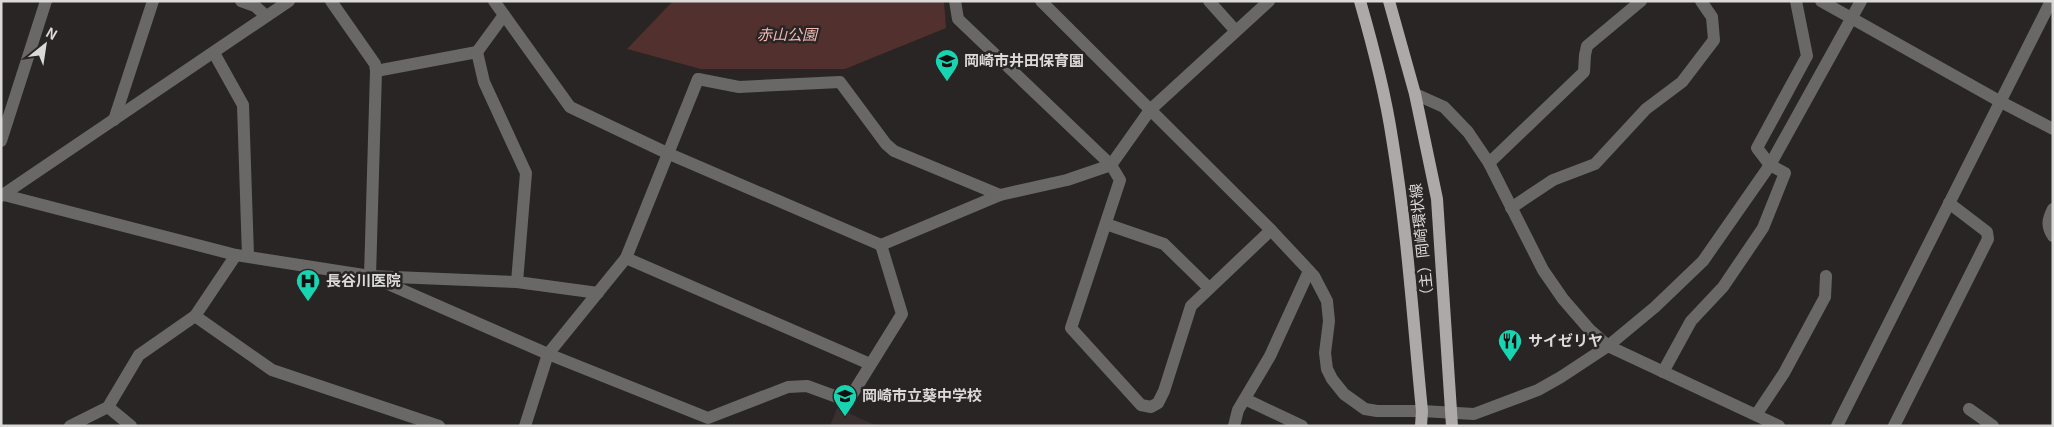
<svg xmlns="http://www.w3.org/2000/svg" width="2054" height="427" font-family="Georgia,'Noto Sans JP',serif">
<rect width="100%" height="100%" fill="#292524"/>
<!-- built -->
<path fill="#392f2e" d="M 837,408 L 877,426 L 830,426 Z"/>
<!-- green -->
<path fill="#52302e" d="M 673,1 L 944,1 L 946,28 L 845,69 L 701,69 L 627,49 Z"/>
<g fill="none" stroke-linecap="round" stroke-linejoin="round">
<!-- minor -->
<g stroke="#6a6867" stroke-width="12">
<path d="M 241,1 L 255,6 L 266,16"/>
<path d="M 331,1 L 375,64 L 376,71 L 370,276"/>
<path d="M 494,1 L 570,107 L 667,153 L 881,245 L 1000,195 L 1067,180 L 1111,165 L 1150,110 L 1269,1"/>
<path d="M 955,1 L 958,19 L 1111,165 L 1120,180 L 1071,328 L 1141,405 L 1151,407 L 1158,403 L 1164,391 L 1191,306 L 1271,230"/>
<path d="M 1041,1 L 1271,230 L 1314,276 L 1327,301 L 1329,321 L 1325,353 L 1327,369 L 1332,379 L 1344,394 L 1365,409 L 1377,411 L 1422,411 L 1474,414 L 1538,390 L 1561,377 L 1608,346 L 1655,307 L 1703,261 L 1770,165 L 1861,1"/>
<path d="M 1209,1 L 1235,30"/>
<path d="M 1821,1 L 2001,102 L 2053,129"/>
<path d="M 477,52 L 484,82 L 526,173 L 517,282"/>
<path d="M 214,53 L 243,105 L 248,256"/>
<path d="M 376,71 L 477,52 L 504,15"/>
<path d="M 1415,94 L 1444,107 L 1468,132 L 1489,163 L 1543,270 L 1563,299 L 1589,329 L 1608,346 L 1779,426"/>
<path d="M 114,120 L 153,1"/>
<path d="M 1,141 L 46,1"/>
<path d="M 1489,163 L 1584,72 L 1585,55 L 1587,46 L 1641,1"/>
<path d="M 4,195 L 236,255 L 370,276 L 517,282 L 598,293"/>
<path d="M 1,196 L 289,1"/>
<path d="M 1511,208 L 1553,180 L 1595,164 L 1646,109 L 1682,82 L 1714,40 L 1712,17 L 1701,1"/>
<path d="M 2053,209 C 2048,219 2046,226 2053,236"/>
<path d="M 1106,224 L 1164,244 L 1209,288"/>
<path d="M 626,258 L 870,364"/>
<path d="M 370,276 L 548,354 L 708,418 L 788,387 L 807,386 L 848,401 L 902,314 L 881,245"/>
<path d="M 195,316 L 272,370 L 439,426"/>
<path d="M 1663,372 L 1691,321 L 1723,287 L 1763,228 L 1785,173 L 1770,165 L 1757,148 L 1807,56 L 1796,1"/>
<path d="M 1245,399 L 1302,426"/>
<path d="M 108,407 L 131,426"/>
<path d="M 1969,409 L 1993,426"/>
<path d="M 1756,415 L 1784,373 L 1825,297 L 1826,276"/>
<path d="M 70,426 L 108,407 L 139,355 L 195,316 L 236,255"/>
<path d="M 525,426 L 548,354 L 626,258 L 698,79 L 739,87 L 840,82 L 886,144 L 894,151 L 1000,195"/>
<path d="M 1234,426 L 1238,410 L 1270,356 L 1309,271"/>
<path d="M 1837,426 L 2051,1"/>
<path d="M 1894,426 L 1988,239 L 1987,232 L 1949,203"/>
</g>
<!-- major -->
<g stroke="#aea9a9" stroke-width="12">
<path d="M 1360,1 C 1373,46 1385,92 1392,138 C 1407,228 1413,320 1422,411 L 1421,426"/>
<path d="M 1389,1 L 1415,94 L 1437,199 L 1452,426"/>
</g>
</g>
<!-- icons -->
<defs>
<g id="school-pin" transform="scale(1.25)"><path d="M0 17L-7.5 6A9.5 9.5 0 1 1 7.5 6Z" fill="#18d5b2" stroke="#292524"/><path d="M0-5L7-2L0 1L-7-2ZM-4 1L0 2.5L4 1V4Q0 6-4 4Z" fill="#111"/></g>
<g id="hospital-pin" transform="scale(1.25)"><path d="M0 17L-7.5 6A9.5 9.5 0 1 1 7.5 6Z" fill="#18d5b2" stroke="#292524"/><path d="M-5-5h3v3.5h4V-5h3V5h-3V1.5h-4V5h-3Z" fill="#111"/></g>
<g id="restaurant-pin" transform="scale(1.25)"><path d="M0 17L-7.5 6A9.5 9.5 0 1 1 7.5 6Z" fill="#18d5b2" stroke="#292524"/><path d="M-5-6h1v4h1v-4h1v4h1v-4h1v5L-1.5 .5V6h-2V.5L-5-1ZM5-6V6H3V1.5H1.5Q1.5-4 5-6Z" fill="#111"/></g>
</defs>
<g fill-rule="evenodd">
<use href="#school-pin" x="947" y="61"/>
<use href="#hospital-pin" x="308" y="281"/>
<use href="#restaurant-pin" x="1510" y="341"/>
<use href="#school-pin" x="845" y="396"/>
</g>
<g text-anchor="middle" stroke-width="5" stroke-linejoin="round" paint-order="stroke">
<!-- park labels -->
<g font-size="15" font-style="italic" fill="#f4bab5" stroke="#292524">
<text x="787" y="40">赤山公園</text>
</g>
<!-- poi labels -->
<g font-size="15" font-weight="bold" fill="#dcd9d9" stroke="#292524" text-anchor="start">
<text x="964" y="66">岡崎市井田保育園</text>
<text x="326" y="286">長谷川医院</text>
<text x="1528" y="346">サイゼリヤ</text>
<text x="862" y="401">岡崎市立葵中学校</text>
</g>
<!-- street labels -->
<g font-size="15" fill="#dcd9d9" stroke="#292524">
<text transform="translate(1422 243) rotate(-96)" y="5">（主）岡崎環状線</text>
</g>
</g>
<!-- border -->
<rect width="2054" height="427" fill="none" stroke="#dcd9d9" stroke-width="5"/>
<!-- north arrow -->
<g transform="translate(45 45) rotate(30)" stroke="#292524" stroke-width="4" paint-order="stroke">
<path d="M0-4L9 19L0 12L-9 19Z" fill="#dcd9d9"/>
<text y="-8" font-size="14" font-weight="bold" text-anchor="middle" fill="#dcd9d9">N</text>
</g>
</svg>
